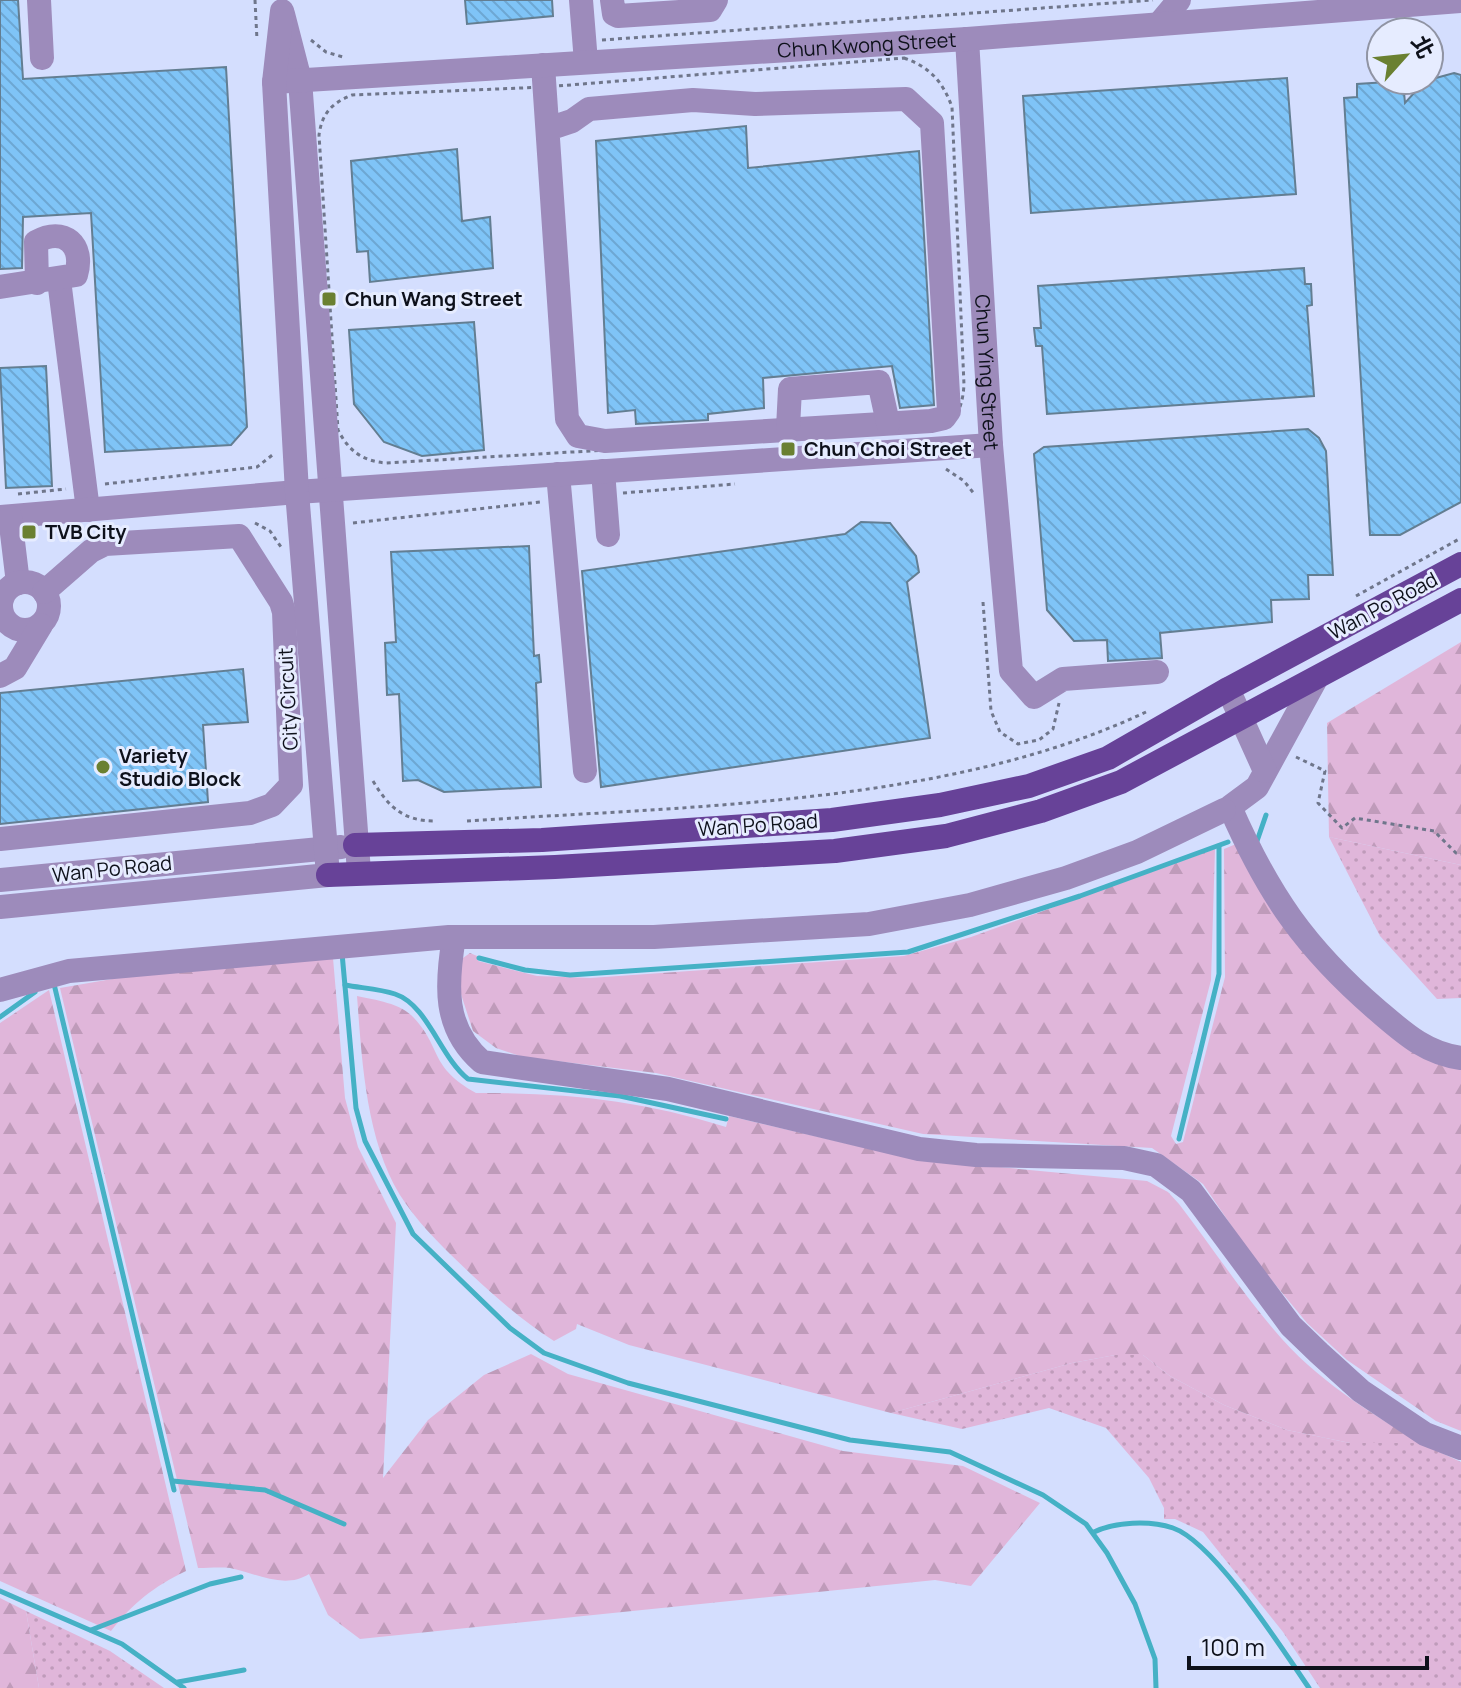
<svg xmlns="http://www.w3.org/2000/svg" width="1461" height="1688" font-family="Manrope,'Noto Sans TC',sans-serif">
<defs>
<pattern id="grass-dots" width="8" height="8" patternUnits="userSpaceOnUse" patternTransform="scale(2)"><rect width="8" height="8" fill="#e0b6da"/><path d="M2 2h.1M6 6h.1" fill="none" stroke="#bf9bba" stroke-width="1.8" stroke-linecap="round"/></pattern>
<pattern id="forest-firs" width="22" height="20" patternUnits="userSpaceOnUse" patternTransform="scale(2)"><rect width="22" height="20" fill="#e0b6da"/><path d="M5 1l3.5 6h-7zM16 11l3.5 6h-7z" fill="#bf9bba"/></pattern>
<pattern id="building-back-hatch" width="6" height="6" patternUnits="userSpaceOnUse" patternTransform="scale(2)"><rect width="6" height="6" fill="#7fc4f7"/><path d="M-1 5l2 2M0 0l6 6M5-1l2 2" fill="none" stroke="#6da7d3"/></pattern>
</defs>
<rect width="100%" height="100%" fill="#d4defe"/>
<!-- grass -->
<g fill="url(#grass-dots)">
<path d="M 1329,837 L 1461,865 L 1461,998 L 1437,999 L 1380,936 Z"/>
<path d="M 1115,1355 L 1143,1355 L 1170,1376 L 1224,1405 L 1287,1430 L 1350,1443 L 1420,1443 L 1461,1462 L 1461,1688 L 1320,1688 L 1283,1632 L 1203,1532 L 1175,1519 L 1164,1519 L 1164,1508 L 1149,1478 L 1106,1428 L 1049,1408 L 962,1429 L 891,1413 L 1072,1363 Z"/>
<path d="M 26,1611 L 110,1651 L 164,1688 L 39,1688 Z"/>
</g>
<!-- forest -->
<g fill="url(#forest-firs)">
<path d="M 1461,642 L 1461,865 L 1329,837 L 1327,723 Z"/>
<path d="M 1236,844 L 1304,951 L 1461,1067 L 1461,1431 L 1436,1421 L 1347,1360 L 1307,1323 L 1254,1259 L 1203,1184 L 1152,1148 L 923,1134 L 656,1073 L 523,1057 L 496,1048 L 473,1031 L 456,979 L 463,958 L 470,953 L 477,956 L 478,961 L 537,976 L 590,978 L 904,956 L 971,937 L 1215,849 L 1211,980 L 1171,1136 L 1176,1144 L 1183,1142 L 1225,977 L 1224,849 Z"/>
<path d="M 333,958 L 345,1098 L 358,1147 L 396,1223 L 383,1478 L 428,1420 L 484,1375 L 531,1354 L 568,1374 L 843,1451 L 963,1466 L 1040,1503 L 971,1586 L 935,1580 L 360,1639 L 328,1615 L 309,1574 C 284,1590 256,1573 230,1568 C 220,1567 208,1568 198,1568 L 60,988 L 141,974 Z"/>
<path d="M 49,990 L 186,1571 C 153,1587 133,1603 111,1631 L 0,1581 L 0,1023 Z"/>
<path d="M 357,996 C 375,1000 401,1003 414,1018 C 442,1048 429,1067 476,1093 C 567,1093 639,1100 726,1127 L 729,1116 L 913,1159 L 1147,1181 L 1168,1192 L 1179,1204 C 1211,1246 1241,1291 1275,1331 C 1315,1379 1368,1411 1420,1443 L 1350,1443 L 1287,1430 L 1224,1405 L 1170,1376 L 1143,1355 L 1115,1355 L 1072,1363 L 891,1413 L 629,1345 L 577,1324 L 576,1329 L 554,1341 C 524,1322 499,1300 473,1276 C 450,1254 424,1230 406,1204 C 366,1148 362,1061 357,996 Z"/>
<path d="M 0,1598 L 26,1611 L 39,1688 L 0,1688 Z"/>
</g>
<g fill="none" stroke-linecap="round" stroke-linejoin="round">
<!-- stream -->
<g stroke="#45b1c5" stroke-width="5">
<path d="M 1257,841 L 1266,815"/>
<path d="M 342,953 L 356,1108 L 365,1141 L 413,1234 L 510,1328 L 544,1353 L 628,1383 L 850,1440 L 950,1452 L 1043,1495 L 1086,1524 L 1107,1553 L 1135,1604 L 1155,1659 L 1156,1688"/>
<path d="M 479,958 L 525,970 L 570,975 L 908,952 L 1080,896 L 1228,842"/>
<path d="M 54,984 L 174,1490"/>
<path d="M 345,985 C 361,988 380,989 395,994 C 428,1005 440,1057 468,1079 L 620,1096 L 726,1119"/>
<path d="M 0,1017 L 35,992"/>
<path d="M 1179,1139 L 1219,974 L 1219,846"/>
<path d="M 173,1481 L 265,1490 L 344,1524"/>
<path d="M 1094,1532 C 1115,1522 1149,1520 1173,1528 C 1214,1542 1283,1650 1309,1688"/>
<path d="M 0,1591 L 122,1644 L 184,1688"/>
<path d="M 91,1630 L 210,1584 L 241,1577"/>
<path d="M 178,1682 L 244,1670"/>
</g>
</g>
<!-- building -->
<g fill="url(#building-back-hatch)" stroke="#637e92" stroke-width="2">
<path d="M 0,0 L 18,0 L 23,79 L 226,67 L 247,427 L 231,445 L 105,452 L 91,213 L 23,217 L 22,268 L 0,269 Z"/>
<path d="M 465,0 L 552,0 L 553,16 L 467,24 Z"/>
<path d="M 1454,73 L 1461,75 L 1461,502 L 1400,535 L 1370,535 L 1344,98 L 1357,97 L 1357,84 L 1403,81 L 1405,103 L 1425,81 Z"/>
<path d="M 1287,78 L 1296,194 L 1031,213 L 1023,96 Z"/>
<path d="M 746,126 L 748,168 L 919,151 L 934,405 L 900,408 L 892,366 L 763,378 L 764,408 L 708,414 L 708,420 L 636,424 L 635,410 L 608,413 L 596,141 Z"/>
<path d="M 457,149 L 462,221 L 490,217 L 493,268 L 370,282 L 368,251 L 357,252 L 351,161 Z"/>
<path d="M 1304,268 L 1305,284 L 1311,284 L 1312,305 L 1307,306 L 1314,396 L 1047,414 L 1042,346 L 1036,346 L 1034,328 L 1041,328 L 1038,286 Z"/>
<path d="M 474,322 L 484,450 L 422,456 L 384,442 L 354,404 L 349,330 Z"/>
<path d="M 46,366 L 52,486 L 6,488 L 0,368 Z"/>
<path d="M 1308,429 L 1319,438 L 1326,451 L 1333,575 L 1308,575 L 1309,599 L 1271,600 L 1272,622 L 1160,633 L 1162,658 L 1108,661 L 1107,640 L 1074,641 L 1047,610 L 1034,454 L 1044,447 Z"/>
<path d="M 861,522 L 890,523 L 916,556 L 919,572 L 907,582 L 930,738 L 601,787 L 582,571 L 845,534 Z"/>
<path d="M 529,546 L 534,656 L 539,655 L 541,682 L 536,683 L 541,787 L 444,792 L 418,780 L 403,781 L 399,694 L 387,695 L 385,643 L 396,642 L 391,552 Z"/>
<path d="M 243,669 L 248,722 L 203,725 L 208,802 L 0,824 L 0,693 Z"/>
</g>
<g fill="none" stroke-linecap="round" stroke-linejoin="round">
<!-- path -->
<g stroke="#6f768b" stroke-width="3" stroke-dasharray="4 4" stroke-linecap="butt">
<path d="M 255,0 L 257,40"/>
<path d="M 311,40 L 326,52 L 343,57"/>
<path d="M 602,40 L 1153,0"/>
<path d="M 904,58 C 930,67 943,82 952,107 L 964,385 C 962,412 955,424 928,431 L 386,463 C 362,461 349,451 338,430 L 319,135 C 322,113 332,103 352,95 L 545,87 Z"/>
<path d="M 946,469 L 964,481 L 975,495"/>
<path d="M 105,484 L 257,467 L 275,453"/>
<path d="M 623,493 L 735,484"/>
<path d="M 18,494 L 66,489"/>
<path d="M 255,523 L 270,531 L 281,547"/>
<path d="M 353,523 L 540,502"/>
<path d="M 1356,596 L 1461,538"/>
<path d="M 983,602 L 991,711 L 1000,732 L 1018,744 L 1039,740 L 1053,729 L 1059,703"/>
<path d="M 1296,757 L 1325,771 L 1318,803 L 1342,828 L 1355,818 L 1434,831 L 1456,853 L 1461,854"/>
<path d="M 373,781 C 389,808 404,821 435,821"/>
<path d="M 467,821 C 685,806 947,806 1146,712"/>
</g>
<!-- minor -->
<g stroke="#9d8bbb" stroke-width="24">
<path d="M 39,0 L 42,58"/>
<path d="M 581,0 L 586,62"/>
<path d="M 612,0 L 614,14 L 618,16 L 710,10 L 716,0"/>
<path d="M 283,14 L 300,80 L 359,872"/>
<path d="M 1159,24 L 1179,0"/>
<path id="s1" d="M 967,39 L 991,445 L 1011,671 L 1034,697 L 1063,679 L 1157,672"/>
<path d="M 543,65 L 567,419 L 578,436 L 605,441 L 931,421 L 944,418 L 949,411 L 932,123 L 906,99 L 755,104 L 693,100 L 589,109 L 572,121 L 548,129"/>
<path id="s2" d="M 274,82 L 967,39 L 1461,1"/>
<path d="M 59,280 L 88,510"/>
<path d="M 0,287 L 76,275 C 85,245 64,226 36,242 L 37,283"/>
<path d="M 788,428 L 790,389 L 879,382 L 888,423"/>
<path d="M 603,471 L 608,535"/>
<path d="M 558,474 L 585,771"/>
<path d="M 0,517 L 297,492 L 991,445"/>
<path d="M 10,517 L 18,583"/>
<circle cx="25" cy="606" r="24"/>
<path d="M 0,676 L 15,668 L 41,625"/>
<path d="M 1316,679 L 1257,787 L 1230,807 C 1268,894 1305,948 1377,1010 C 1404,1033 1425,1053 1461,1058"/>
<path d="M 1228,689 L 1265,771"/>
<path d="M 0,839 L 250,813 L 272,805 L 291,785 L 284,612 L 281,602 L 239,536 L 105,544 L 91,551 L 44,592"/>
<path d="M 0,880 L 341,847"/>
<path d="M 0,907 L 328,875 L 297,492 L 274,82 L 282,11"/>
<path d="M 454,937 C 446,985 443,1028 482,1062 L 668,1089 L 919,1149 L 976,1155 L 1124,1158 L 1156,1165 L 1191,1191 L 1291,1326 L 1319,1353 L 1361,1391 L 1425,1434 L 1461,1448"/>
<path d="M 0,990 L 69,971 L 449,937 L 654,937 L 869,924 L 970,905 L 1066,878 L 1137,852 L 1224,810"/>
</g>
<!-- major -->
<g stroke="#674298" stroke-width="24">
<path d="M 355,845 L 542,840 L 832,820 L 940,805 L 1029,786 L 1108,758 L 1228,689 L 1461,564"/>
<path d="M 328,875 L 555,867 L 835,851 L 946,836 L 1041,811 L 1121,782 L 1461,600"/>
</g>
</g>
<!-- markers -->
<g fill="#6a8031" stroke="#e6ecff" stroke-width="3">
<rect x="321" y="291" width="16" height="16" rx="4"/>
<rect x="780" y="441" width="16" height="16" rx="4"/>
<rect x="21" y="524" width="16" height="16" rx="4"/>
<circle cx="103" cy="767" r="8"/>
</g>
<g text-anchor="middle" stroke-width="6" stroke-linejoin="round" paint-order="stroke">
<!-- street labels -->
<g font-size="20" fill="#0e111b" stroke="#e6ecff">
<text dy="7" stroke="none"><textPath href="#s2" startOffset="594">Chun Kwong Street</textPath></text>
<text dy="7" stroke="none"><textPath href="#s1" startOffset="334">Chun Ying Street</textPath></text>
<text transform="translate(1383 606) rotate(-28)" y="7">Wan Po Road</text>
<text transform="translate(288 699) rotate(-93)" y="7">City Circuit</text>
<text transform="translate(758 825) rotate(-4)" y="7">Wan Po Road</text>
<text transform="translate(112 869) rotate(-6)" y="7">Wan Po Road</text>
</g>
<!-- poi labels -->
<g font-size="20" font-weight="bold" fill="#0e111b" stroke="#e6ecff" text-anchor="start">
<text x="345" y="306">Chun Wang Street</text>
<text x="804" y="456">Chun Choi Street</text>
<text x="45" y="539">TVB City</text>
<text x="119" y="763">Variety<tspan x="119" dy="23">Studio Block</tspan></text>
</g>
</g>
<!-- north arrow -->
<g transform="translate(1405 56) rotate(63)"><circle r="38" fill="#e6ecff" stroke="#9094a4" stroke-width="2"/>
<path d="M0-6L14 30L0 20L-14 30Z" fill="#6a8031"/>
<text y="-12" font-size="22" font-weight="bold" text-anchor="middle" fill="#0e111b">北</text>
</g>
<!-- scale -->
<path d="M1189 1656v12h238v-12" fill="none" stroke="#0e111b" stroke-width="4"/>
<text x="1201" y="1656" font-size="24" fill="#0e111b" stroke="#e6ecff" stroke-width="6" paint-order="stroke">100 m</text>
</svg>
